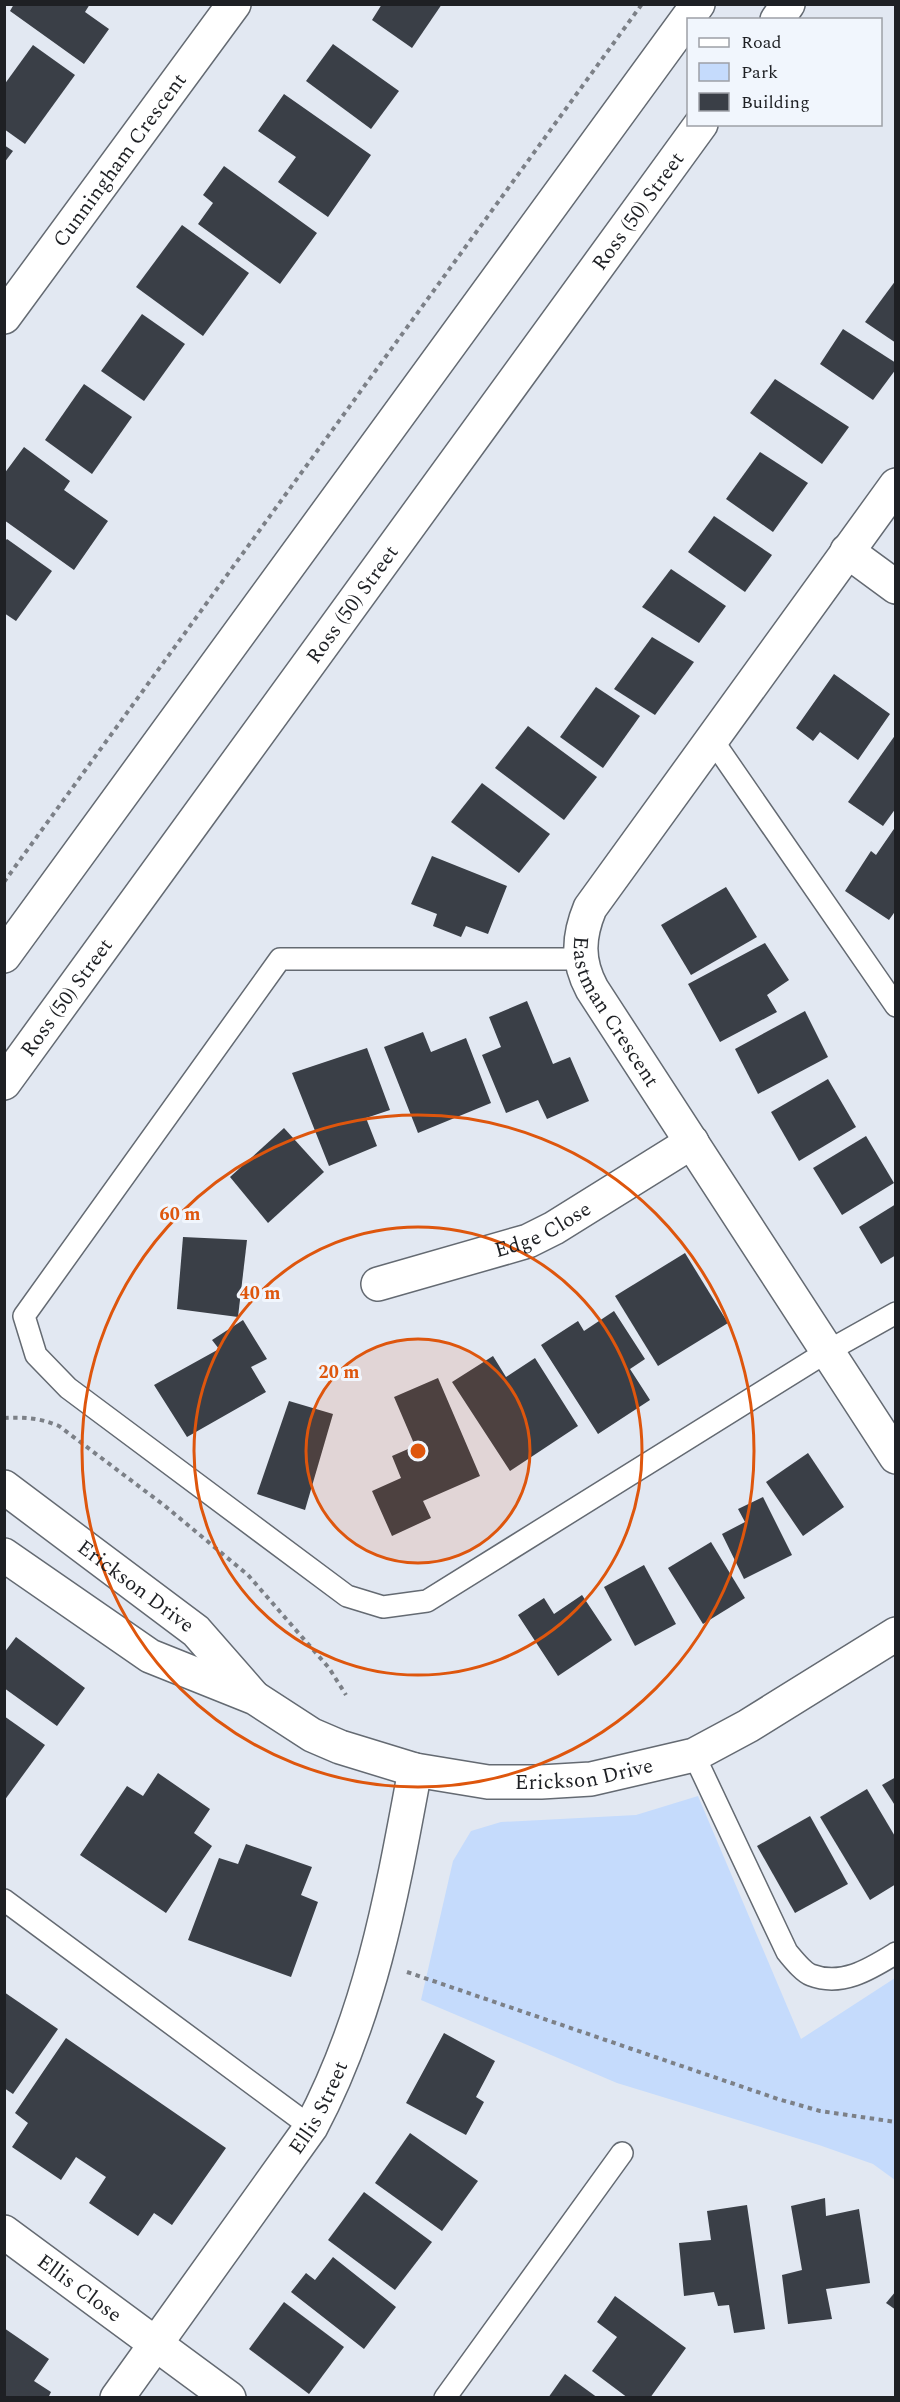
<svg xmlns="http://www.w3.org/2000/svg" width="900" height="2402" font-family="Spectral,serif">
<rect width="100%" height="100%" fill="#e2e8f2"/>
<!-- green -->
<path fill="#c5dbfc" d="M 698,1796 L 801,2039 L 895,1978 L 895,2180 L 873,2164 L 819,2145 L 617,2083 L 421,2000 L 453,1861 L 471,1831 L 501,1822 L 636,1815 Z"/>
<!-- building -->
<g fill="#3a3f47">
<path d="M 14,4 L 90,4 L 85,12 L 109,29 L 84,64 L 10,11 Z"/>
<path d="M 382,4 L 442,4 L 412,48 L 372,20 Z"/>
<path d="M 333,44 L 399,91 L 371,129 L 306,81 Z"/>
<path d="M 33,45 L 75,75 L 25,144 L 4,129 L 4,85 Z"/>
<path d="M 284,94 L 371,155 L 328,217 L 278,182 L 296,157 L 258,131 Z"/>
<path d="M 4,145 L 13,151 L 4,163 Z"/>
<path d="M 224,166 L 317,233 L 280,284 L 198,224 L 213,203 L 203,195 Z"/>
<path d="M 182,225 L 249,273 L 203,336 L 136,287 Z"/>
<path d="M 896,280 L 896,343 L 865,322 Z"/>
<path d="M 142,314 L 185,344 L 144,401 L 101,371 Z"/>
<path d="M 843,329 L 896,363 L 896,369 L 873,400 L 820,364 Z"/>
<path d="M 775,379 L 849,427 L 822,464 L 750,413 Z"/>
<path d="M 84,384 L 132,417 L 92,474 L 45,440 Z"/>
<path d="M 24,447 L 70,481 L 64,490 L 108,521 L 74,570 L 4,520 L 4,474 Z"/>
<path d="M 760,452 L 808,483 L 773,532 L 726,499 Z"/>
<path d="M 714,516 L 772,555 L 745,592 L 688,552 Z"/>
<path d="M 7,539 L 52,571 L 16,621 L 4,613 L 4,542 Z"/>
<path d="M 671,569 L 726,606 L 699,643 L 642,607 Z"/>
<path d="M 652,637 L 694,662 L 655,715 L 614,689 Z"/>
<path d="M 834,674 L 890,714 L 858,760 L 820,732 L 813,741 L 796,728 Z"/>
<path d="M 596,687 L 640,716 L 603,768 L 560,737 Z"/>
<path d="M 528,726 L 597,777 L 564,820 L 495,768 Z"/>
<path d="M 896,734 L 896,808 L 883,826 L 848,802 Z"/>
<path d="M 482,783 L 550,834 L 519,873 L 451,822 Z"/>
<path d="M 896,826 L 896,910 L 889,920 L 845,891 L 871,851 L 876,855 Z"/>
<path d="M 432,856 L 507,886 L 488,934 L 466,926 L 461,937 L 433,926 L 437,914 L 411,904 Z"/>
<path d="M 726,887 L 757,937 L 691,975 L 661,925 Z"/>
<path d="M 765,943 L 789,980 L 767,995 L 777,1012 L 720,1042 L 688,984 Z"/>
<path d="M 527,1001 L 553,1064 L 570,1057 L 589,1101 L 547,1119 L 538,1100 L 506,1113 L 482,1055 L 501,1047 L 489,1017 Z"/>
<path d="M 805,1011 L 828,1057 L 758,1094 L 735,1049 Z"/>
<path d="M 423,1032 L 431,1052 L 466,1038 L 491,1103 L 418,1133 L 384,1047 Z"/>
<path d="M 367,1048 L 390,1110 L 366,1118 L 377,1146 L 329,1166 L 292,1073 Z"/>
<path d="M 828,1079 L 856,1127 L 799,1161 L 771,1112 Z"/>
<path d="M 284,1128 L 324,1172 L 268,1223 L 230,1177 Z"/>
<path d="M 866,1136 L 894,1183 L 842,1215 L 813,1168 Z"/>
<path d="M 896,1204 L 896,1255 L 881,1264 L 859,1227 Z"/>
<path d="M 183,1237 L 247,1240 L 238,1317 L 177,1309 Z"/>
<path d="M 685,1253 L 728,1323 L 658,1366 L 615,1296 Z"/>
<path d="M 614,1311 L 645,1359 L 630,1369 L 650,1400 L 598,1434 L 541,1345 L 578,1321 L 584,1331 Z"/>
<path d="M 243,1320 L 267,1359 L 251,1367 L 266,1392 L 187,1437 L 154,1385 L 219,1349 L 212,1340 Z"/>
<path d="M 493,1356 L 506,1377 L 535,1358 L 578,1426 L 510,1471 L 452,1382 Z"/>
<path d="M 438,1378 L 480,1476 L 423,1501 L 431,1518 L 392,1536 L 372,1491 L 401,1478 L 392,1456 L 415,1446 L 394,1397 Z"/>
<path d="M 289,1401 L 333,1414 L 305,1510 L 257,1494 Z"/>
<path d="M 808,1453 L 844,1507 L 803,1536 L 766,1482 Z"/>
<path d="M 763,1497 L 792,1555 L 744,1579 L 722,1534 L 745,1522 L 738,1509 Z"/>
<path d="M 711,1542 L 745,1598 L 703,1624 L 668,1568 Z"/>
<path d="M 644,1565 L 676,1624 L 635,1646 L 604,1587 Z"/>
<path d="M 582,1595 L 612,1640 L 558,1676 L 518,1615 L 544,1598 L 554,1614 Z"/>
<path d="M 16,1637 L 85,1688 L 57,1726 L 4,1688 L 4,1653 Z"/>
<path d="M 4,1716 L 45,1745 L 4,1801 Z"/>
<path d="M 158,1773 L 210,1809 L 194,1833 L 212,1846 L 166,1913 L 80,1855 L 127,1786 L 143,1796 Z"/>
<path d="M 896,1777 L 896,1807 L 882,1785 Z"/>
<path d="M 867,1789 L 896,1838 L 896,1884 L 870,1900 L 820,1817 Z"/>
<path d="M 810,1816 L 848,1884 L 795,1913 L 757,1846 Z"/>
<path d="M 246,1844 L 312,1867 L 301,1895 L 318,1902 L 291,1977 L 188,1940 L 219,1858 L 238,1864 Z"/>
<path d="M 4,1992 L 58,2029 L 13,2094 L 4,2088 Z"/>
<path d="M 444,2033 L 495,2061 L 476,2097 L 484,2102 L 466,2135 L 406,2103 Z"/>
<path d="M 66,2038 L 226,2148 L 172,2225 L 154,2213 L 138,2236 L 89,2203 L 106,2177 L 76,2157 L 61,2180 L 12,2147 L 28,2123 L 15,2113 Z"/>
<path d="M 410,2133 L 478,2181 L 442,2231 L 375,2183 Z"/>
<path d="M 364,2192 L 432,2242 L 395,2290 L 328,2240 Z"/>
<path d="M 825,2198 L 826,2216 L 859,2209 L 870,2283 L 826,2289 L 832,2319 L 788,2324 L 782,2275 L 802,2270 L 791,2206 Z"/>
<path d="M 747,2205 L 765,2329 L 734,2333 L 729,2305 L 718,2306 L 714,2292 L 684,2296 L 679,2243 L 711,2240 L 707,2211 Z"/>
<path d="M 333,2257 L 396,2307 L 364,2349 L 291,2292 L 306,2273 L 315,2280 Z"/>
<path d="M 896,2291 L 896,2310 L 886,2303 Z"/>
<path d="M 615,2296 L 686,2348 L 650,2398 L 628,2398 L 592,2371 L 617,2337 L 597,2322 Z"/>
<path d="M 284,2302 L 344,2347 L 309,2394 L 249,2349 Z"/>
<path d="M 4,2328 L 49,2359 L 34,2381 L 51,2392 L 48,2398 L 4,2398 Z"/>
<path d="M 565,2374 L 598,2398 L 548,2398 Z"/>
</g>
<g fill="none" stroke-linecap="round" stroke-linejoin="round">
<!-- lane casing -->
<g stroke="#646a72" stroke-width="24">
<g id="lane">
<path d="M 711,738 L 896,1006"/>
<path d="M 580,959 L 280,959 L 24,1316 L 36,1355 L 68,1388 L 347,1596 L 383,1607 L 427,1601 L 828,1351 L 896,1313"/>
<path d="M 694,1755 L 787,1952 C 793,1959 803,1972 811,1975 C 842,1987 870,1969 896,1953"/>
<path d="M 4,1900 L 311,2127"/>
<path d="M 445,2398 L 622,2153"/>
</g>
</g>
<!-- street casing -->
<g stroke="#646a72" stroke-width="36">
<g id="street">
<path id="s1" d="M 4,317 L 234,4"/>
<path id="s2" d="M 896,485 L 590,908 C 578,937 577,961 592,989 L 896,1457"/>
<path d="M 847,551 L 896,587"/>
<path id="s3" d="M 378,1284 L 528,1241 L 554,1228 L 692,1142"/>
<path id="s4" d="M 4,2232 L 229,2398"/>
<path id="s5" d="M 117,2398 L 311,2127 C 371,2014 392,1894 415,1770"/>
</g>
</g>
<!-- secondary casing -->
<g stroke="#646a72" stroke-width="36">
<g id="secondary">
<path d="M 777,20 L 788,4"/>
<path d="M 4,956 L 698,4"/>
<path id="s6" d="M 4,1083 L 701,124"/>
<path id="s7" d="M 4,1487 L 196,1631 L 252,1695"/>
<path id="s8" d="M 4,1555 L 150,1656 L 255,1698 L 312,1735 L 340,1747 L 415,1770 L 488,1782 L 541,1782 L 591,1779 L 694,1755 L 748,1726 L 896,1634"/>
</g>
</g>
<!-- path -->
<g stroke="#7c8087" stroke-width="4" stroke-dasharray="4.5 4.5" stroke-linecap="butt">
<path d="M 4,882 L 642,4"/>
<path d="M 4,1418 C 25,1417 40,1418 59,1426 L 165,1506 L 248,1575 L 329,1668 L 346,1695"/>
<path d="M 407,1972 L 778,2099 L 820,2111 L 896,2122"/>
</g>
<!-- lane -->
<use href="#lane" stroke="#fff" stroke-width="21"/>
<!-- street -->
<use href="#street" stroke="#fff" stroke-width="33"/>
<!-- secondary -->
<use href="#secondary" stroke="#fff" stroke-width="33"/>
</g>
<!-- distance rings -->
<circle cx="418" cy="1451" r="112" fill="#de560d" fill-opacity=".12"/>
<g fill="none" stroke="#de560d" stroke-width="3">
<circle cx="418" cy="1451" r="112"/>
<circle cx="418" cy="1451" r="224"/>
<circle cx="418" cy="1451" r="336"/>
</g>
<g text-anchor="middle" stroke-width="6" stroke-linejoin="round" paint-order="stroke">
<!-- street labels -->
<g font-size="21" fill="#1e2024" stroke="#f1f6fd">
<text dy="7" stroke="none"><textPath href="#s1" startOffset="195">Cunningham Crescent</textPath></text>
<text dy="7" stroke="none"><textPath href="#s6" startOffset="1078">Ross (50) Street</textPath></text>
<text dy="7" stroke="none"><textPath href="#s6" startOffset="592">Ross (50) Street</textPath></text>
<text dy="7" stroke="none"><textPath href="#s6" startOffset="106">Ross (50) Street</textPath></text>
<text dy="7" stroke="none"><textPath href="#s2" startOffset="636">Eastman Crescent</textPath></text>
<text dy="7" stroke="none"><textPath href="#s3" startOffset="174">Edge Close</textPath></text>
<text dy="7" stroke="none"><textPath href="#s7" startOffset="165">Erickson Drive</textPath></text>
<text dy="7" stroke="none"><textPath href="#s8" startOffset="638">Erickson Drive</textPath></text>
<text dy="7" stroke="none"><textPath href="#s5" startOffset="354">Ellis Street</textPath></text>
<text dy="7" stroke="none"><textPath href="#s4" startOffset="94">Ellis Close</textPath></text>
</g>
</g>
<circle cx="418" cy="1451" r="9" fill="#de560d" stroke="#f1f6fd" stroke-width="3"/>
<g font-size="18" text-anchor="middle" font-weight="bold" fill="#de560d" stroke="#f1f6fd" stroke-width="6" stroke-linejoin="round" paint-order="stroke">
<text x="180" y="1220">60 m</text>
<text x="260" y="1299">40 m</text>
<text x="339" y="1378">20 m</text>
</g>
<!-- border -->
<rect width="900" height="2402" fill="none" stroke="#1e2024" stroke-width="12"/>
<!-- legend -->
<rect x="687" y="18" width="195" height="108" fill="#f1f6fd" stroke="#9da0a6" stroke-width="1.5"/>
<rect x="699" y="38" width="30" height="9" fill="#ffffff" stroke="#9da0a6" stroke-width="1.5"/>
<text x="741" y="48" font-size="18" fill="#1e2024">Road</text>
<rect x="699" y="63" width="30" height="18" fill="#c5dbfc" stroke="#9da0a6" stroke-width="1.5"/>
<text x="741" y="78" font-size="18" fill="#1e2024">Park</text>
<rect x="699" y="93" width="30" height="18" fill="#3a3f47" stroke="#9da0a6" stroke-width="1.5"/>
<text x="741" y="108" font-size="18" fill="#1e2024">Building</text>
</svg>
